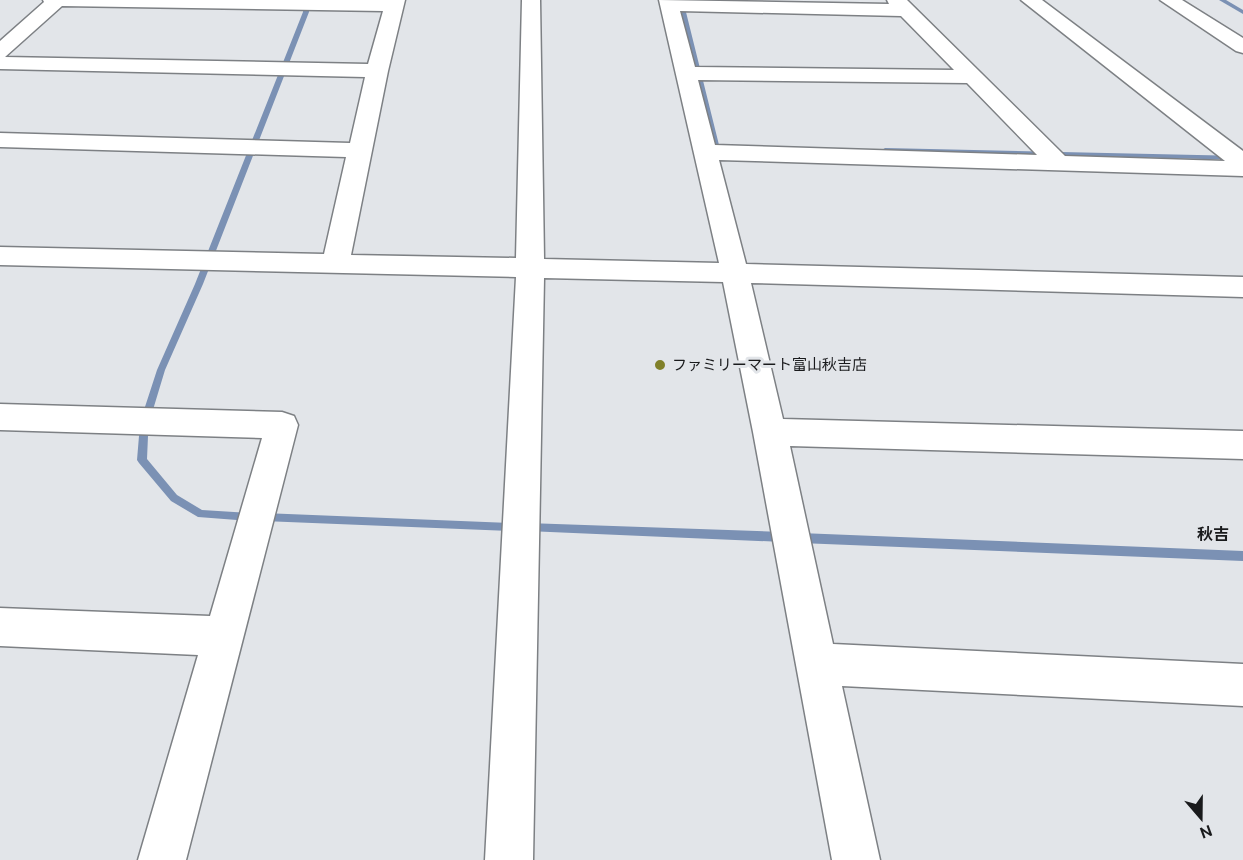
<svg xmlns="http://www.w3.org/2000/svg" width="1243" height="860" font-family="Ubuntu,'Noto Sans JP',sans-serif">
<rect width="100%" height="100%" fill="#e2e5e9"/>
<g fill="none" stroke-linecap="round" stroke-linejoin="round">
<!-- stream -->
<g fill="#7b91b4" fill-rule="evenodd">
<path d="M 304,0 L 310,0 L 309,12 L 203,284 L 165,370 L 152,413 L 148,436 L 147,459 L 177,495 L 202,510 L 250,513 L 253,514 L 255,517 L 253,520 L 250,521 L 198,517 L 171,501 L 139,463 L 137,460 L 139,436 L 143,413 L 157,370 L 195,284 L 303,12 Z"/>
<path d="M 677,0 L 683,0 L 719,145 L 726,146 L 726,148 L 716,149 L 713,147 Z"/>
<path d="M 1219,0 L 1226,0 L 1243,10 L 1243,14 Z"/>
<path d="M 885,148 L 1243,156 L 1243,160 L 883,151 L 882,150 Z"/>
<path d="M 263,513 L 513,523 L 516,524 L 518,527 L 516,530 L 513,531 L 263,521 L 260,520 L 258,517 L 260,514 Z"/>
<path d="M 527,523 L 783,532 L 787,534 L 788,537 L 787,540 L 783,542 L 527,531 L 524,530 L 522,527 L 524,524 Z"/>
<path d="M 800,533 L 1243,551 L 1243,561 L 800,543 L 796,541 L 795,538 L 796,535 Z"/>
</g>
<!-- minor casing -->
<g stroke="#7d8084" stroke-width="3">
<g id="minor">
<path d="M 43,0 L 405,0 L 388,71 L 351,255 L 516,258 L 522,0 L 540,0 L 544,259 L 719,263 L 659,0 L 889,4 L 887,0 L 907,0 L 1065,156 L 1225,161 L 1021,0 L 1042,0 L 1243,151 L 1243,176 L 719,160 L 746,264 L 1243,277 L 1243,297 L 751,283 L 783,419 L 1243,431 L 1243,459 L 790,446 L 833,644 L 1243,664 L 1243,706 L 842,686 L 880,860 L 832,860 L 753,432 L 723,282 L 544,278 L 533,860 L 485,860 L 516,277 L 0,265 L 0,247 L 324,254 L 346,157 L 0,147 L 0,133 L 350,143 L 365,77 L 0,69 L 0,41 L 44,2 ZM 62,6 L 383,11 L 368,64 L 5,57 ZM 680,11 L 901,16 L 954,70 L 695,67 ZM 698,80 L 967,83 L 1037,155 L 715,145 Z"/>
<path d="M 1160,0 L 1182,0 L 1243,38 L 1243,53 L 1236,51 Z"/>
<path d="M 0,404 L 282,412 L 294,416 L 298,425 L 186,860 L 138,860 L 198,655 L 0,646 L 0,608 L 210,616 L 262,438 L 0,430 Z"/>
</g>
</g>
<!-- minor -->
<use href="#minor" fill="#fff" fill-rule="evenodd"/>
</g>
<!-- markers -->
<circle fill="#808029" stroke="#e2e5e9" stroke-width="2" cx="660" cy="365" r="6"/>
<g text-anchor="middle" stroke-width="6" stroke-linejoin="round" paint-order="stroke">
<!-- poi labels -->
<g font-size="15" fill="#191a1c" stroke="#e2e5e9" text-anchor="start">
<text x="672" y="370">ファミリーマート富山秋吉店</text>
</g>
<!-- neighbourhood labels -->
<g font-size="16" font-weight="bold" fill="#191a1c" stroke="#e2e5e9">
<text x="1213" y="540">秋吉</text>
</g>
</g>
<!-- north arrow -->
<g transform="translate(1201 818) rotate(160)" stroke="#e2e5e9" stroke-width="4.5" paint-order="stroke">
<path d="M0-4.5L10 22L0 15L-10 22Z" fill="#191a1c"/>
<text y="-9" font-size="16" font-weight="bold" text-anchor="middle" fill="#191a1c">N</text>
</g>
</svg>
